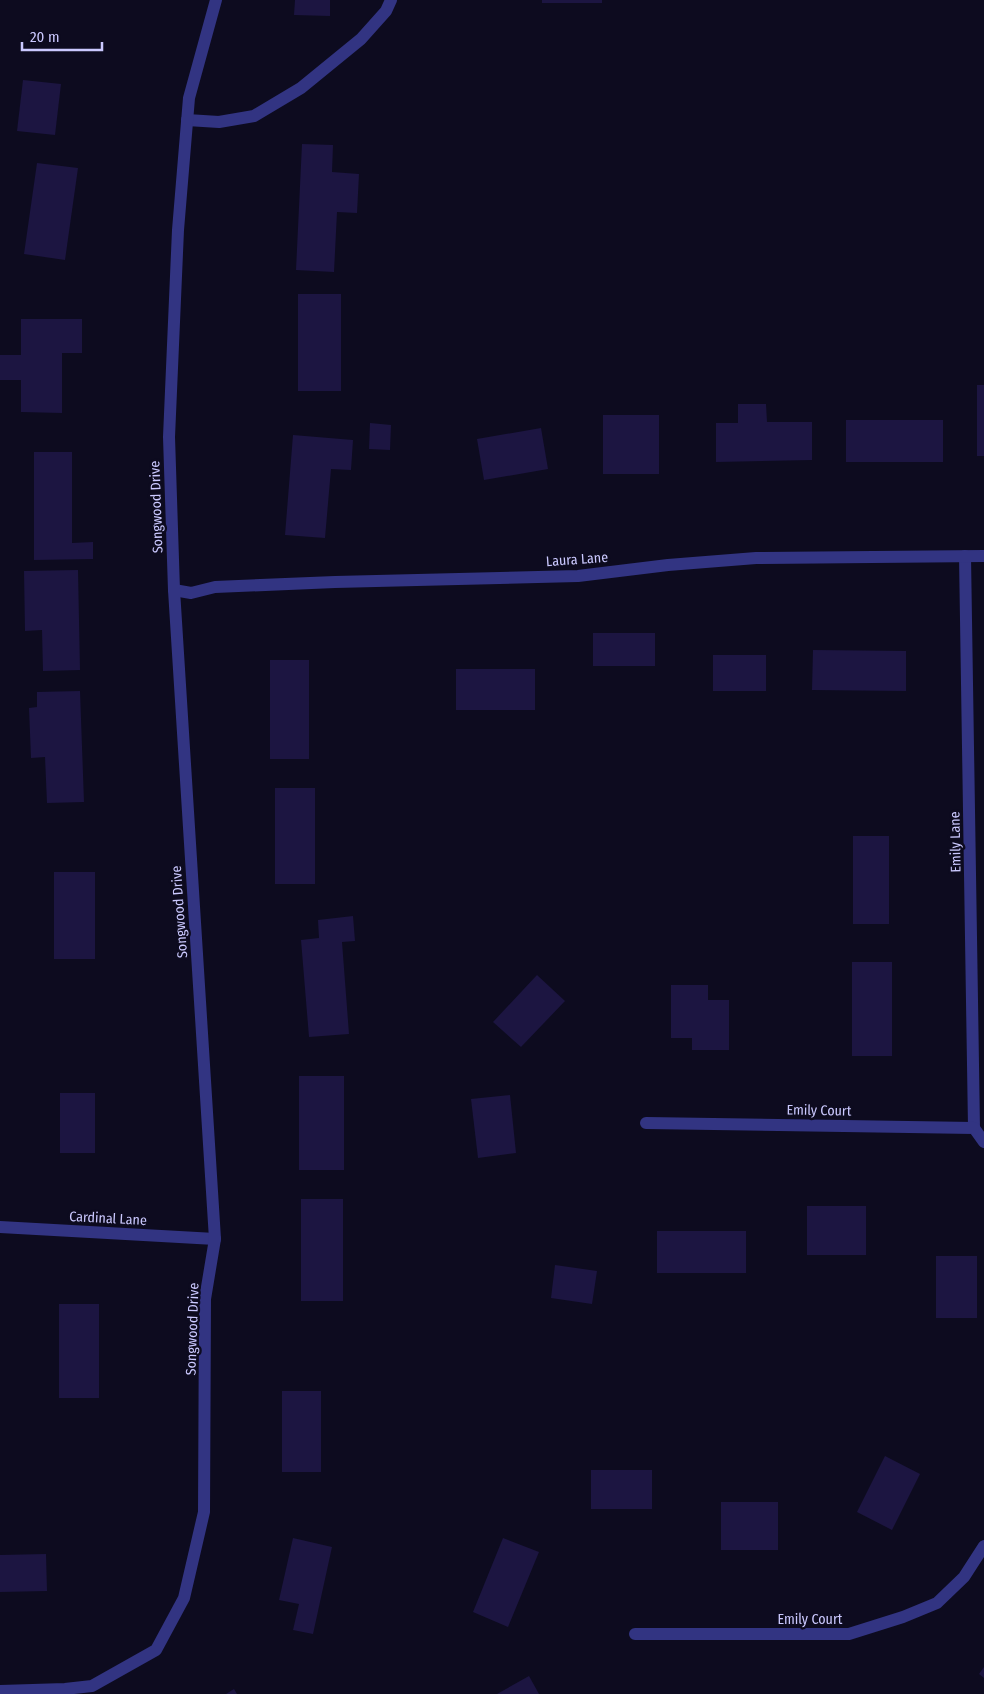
<svg xmlns="http://www.w3.org/2000/svg" width="984" height="1694" font-family="'Fira Sans Condensed',sans-serif">
<rect width="100%" height="100%" fill="#0d0b1f"/>
<!-- building -->
<g fill="#1c1541">
<path d="M 295,0 L 330,0 L 330,16 L 294,15 Z"/>
<rect x="542" y="0" width="60" height="3"/>
<path d="M 23,80 L 61,84 L 55,135 L 17,131 Z"/>
<path d="M 302,144 L 333,145 L 332,172 L 359,174 L 357,213 L 337,212 L 334,272 L 296,270 Z"/>
<path d="M 37,163 L 78,168 L 65,260 L 24,254 Z"/>
<rect x="298" y="294" width="43" height="97"/>
<path d="M 21,319 L 82,319 L 82,353 L 62,353 L 62,413 L 21,412 L 21,380 L 0,380 L 0,355 L 21,355 Z"/>
<rect x="977" y="385" width="7" height="71"/>
<path d="M 738,404 L 766,404 L 767,422 L 812,422 L 812,460 L 716,462 L 716,423 L 738,423 Z"/>
<rect x="603" y="415" width="56" height="59"/>
<rect x="846" y="420" width="97" height="42"/>
<path d="M 370,423 L 391,425 L 390,450 L 369,449 Z"/>
<path d="M 541,428 L 548,469 L 484,480 L 477,439 Z"/>
<path d="M 293,435 L 353,440 L 351,470 L 331,469 L 325,538 L 285,535 Z"/>
<path d="M 34,452 L 72,452 L 72,543 L 93,542 L 93,559 L 34,560 Z"/>
<path d="M 78,570 L 80,670 L 43,671 L 42,630 L 25,631 L 24,571 Z"/>
<rect x="593" y="633" width="62" height="33"/>
<path d="M 813,650 L 906,651 L 906,691 L 812,690 Z"/>
<rect x="713" y="655" width="53" height="36"/>
<rect x="270" y="660" width="39" height="99"/>
<rect x="456" y="669" width="79" height="41"/>
<path d="M 80,691 L 84,802 L 47,803 L 45,757 L 31,758 L 29,708 L 37,707 L 37,692 Z"/>
<rect x="275" y="788" width="40" height="96"/>
<rect x="853" y="836" width="36" height="88"/>
<rect x="54" y="872" width="41" height="87"/>
<path d="M 353,916 L 355,941 L 342,942 L 349,1034 L 309,1037 L 301,940 L 319,938 L 318,920 Z"/>
<rect x="852" y="962" width="40" height="94"/>
<path d="M 537,975 L 565,1001 L 521,1047 L 493,1022 Z"/>
<path d="M 671,985 L 708,985 L 708,1000 L 729,1000 L 729,1050 L 692,1050 L 692,1038 L 671,1038 Z"/>
<rect x="299" y="1076" width="45" height="94"/>
<rect x="60" y="1093" width="35" height="60"/>
<path d="M 510,1095 L 516,1153 L 478,1158 L 471,1099 Z"/>
<rect x="301" y="1199" width="42" height="102"/>
<rect x="807" y="1206" width="59" height="49"/>
<rect x="657" y="1231" width="89" height="42"/>
<rect x="936" y="1256" width="41" height="62"/>
<path d="M 555,1265 L 597,1271 L 592,1304 L 551,1298 Z"/>
<rect x="59" y="1304" width="40" height="94"/>
<rect x="282" y="1391" width="39" height="81"/>
<path d="M 885,1456 L 920,1474 L 892,1530 L 857,1512 Z"/>
<rect x="591" y="1470" width="61" height="39"/>
<rect x="721" y="1502" width="57" height="48"/>
<path d="M 293,1538 L 332,1547 L 313,1634 L 293,1630 L 299,1604 L 279,1600 Z"/>
<path d="M 503,1538 L 539,1552 L 508,1627 L 473,1612 Z"/>
<path d="M 46,1554 L 47,1591 L 0,1592 L 0,1555 Z"/>
<path d="M 984,1667 L 984,1678 L 979,1674 Z"/>
<path d="M 529,1676 L 539,1694 L 497,1694 Z"/>
<path d="M 234,1689 L 237,1694 L 226,1694 Z"/>
</g>
<g fill="none" stroke-linecap="round" stroke-linejoin="round">
<!-- minor -->
<g stroke="#323482" stroke-width="12">
<path d="M 187,120 L 219,122 L 254,116 L 301,88 L 361,39 L 386,11 L 391,0"/>
<path d="M 965,556 L 974,1128"/>
<path d="M 174,590 L 191,593 L 215,587 L 335,582 L 578,576 L 668,565 L 756,558 L 984,556"/>
<path d="M 646,1123 L 974,1128 L 984,1142"/>
<path d="M 0,1227 L 215,1239"/>
<path d="M 635,1634 L 849,1634 L 903,1617 L 937,1603 L 964,1577 L 984,1546"/>
<path d="M 0,1691 L 65,1689 L 92,1686 L 156,1650 L 184,1598 L 204,1512 L 205,1299 L 215,1239 L 174,590 L 169,437 L 178,230 L 189,98 L 216,0"/>
</g>
</g>
<g text-anchor="middle" stroke-width="5" stroke-linejoin="round" paint-order="stroke">
<!-- street labels -->
<g font-size="14" fill="#cbc9ff" stroke="#0d0b1f">
<text transform="translate(156 507) rotate(-92)" y="5">Songwood Drive</text>
<text transform="translate(577 559) rotate(-4)" y="5">Laura Lane</text>
<text transform="translate(955 842) rotate(-91)" y="5">Emily Lane</text>
<text transform="translate(179 912) rotate(-94)" y="5">Songwood Drive</text>
<text transform="translate(819 1110) rotate(1)" y="5">Emily Court</text>
<text transform="translate(108 1218) rotate(3)" y="5">Cardinal Lane</text>
<text transform="translate(192 1329) rotate(-88)" y="5">Songwood Drive</text>
<text x="810" y="1624">Emily Court</text>
</g>
</g>
<!-- scale -->
<path d="M22 42v8h80v-8" fill="none" stroke="#cbc9ff" stroke-width="2.5"/>
<text x="30" y="42" font-size="15" fill="#cbc9ff" stroke="#0d0b1f" stroke-width="4" paint-order="stroke">20 m</text>
</svg>
